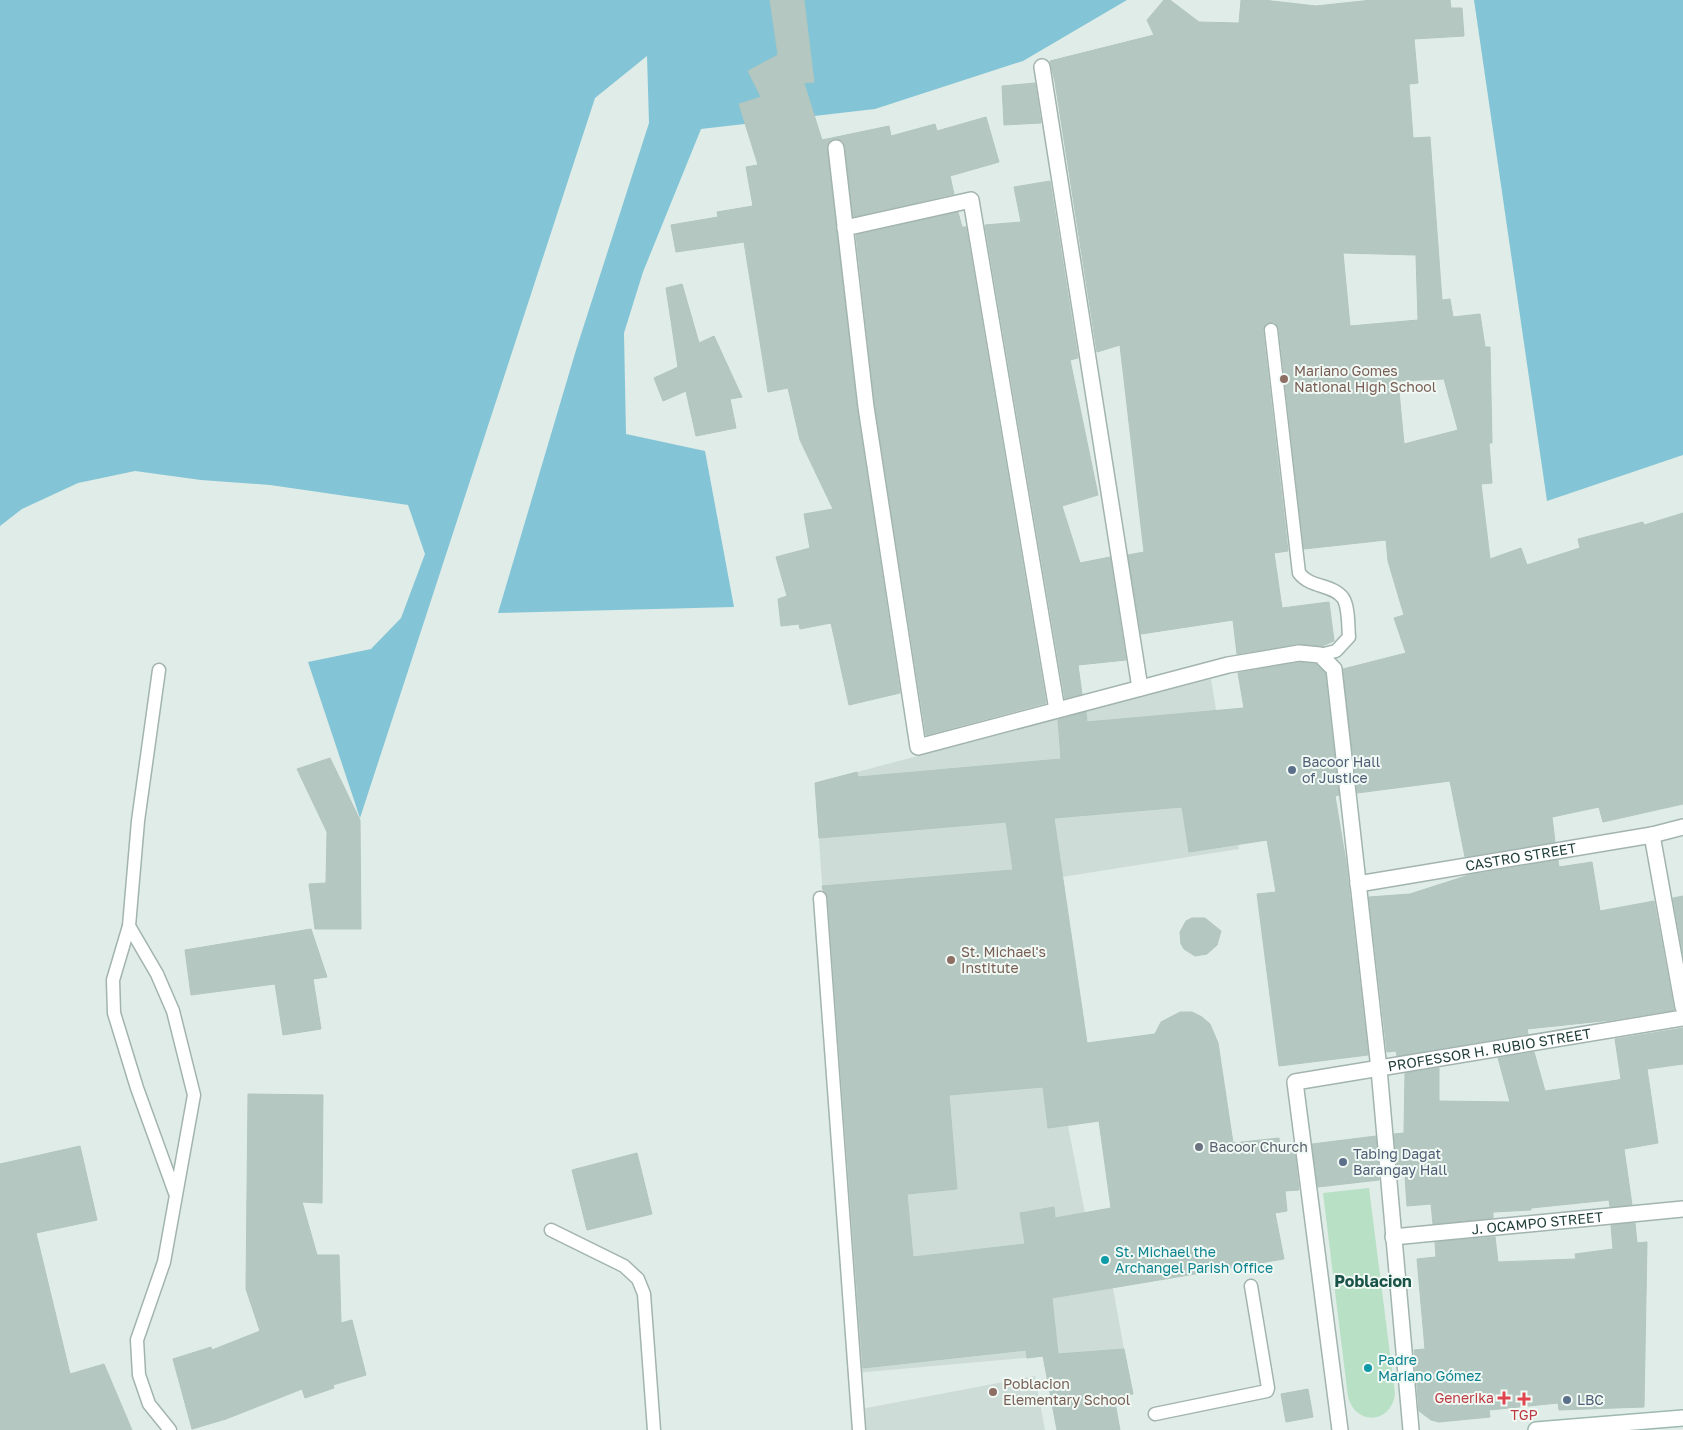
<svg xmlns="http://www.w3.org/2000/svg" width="1683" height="1430" font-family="'Golos Text',sans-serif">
<rect width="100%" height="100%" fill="#e0ece7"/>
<!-- built -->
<g fill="#cedcd7">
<path d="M 1211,679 L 1239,849 L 1062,877 L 1099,1121 L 1068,1126 L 1085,1213 L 1055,1218 L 1054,1208 L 1020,1214 L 1035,1301 L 1113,1288 L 1124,1349 L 856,1373 L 815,783 Z"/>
<path d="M 1035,1376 L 1045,1430 L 865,1430 L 861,1409 Z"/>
</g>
<!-- green -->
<path fill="#b7e0c4" d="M 1369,1188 L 1395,1394 C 1391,1424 1356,1426 1348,1397 L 1323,1193 Z"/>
<!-- water -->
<g fill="#83c5d6">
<path d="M 0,0 L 1127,0 L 1023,61 L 875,109 L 701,129 L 643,272 L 624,333 L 626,434 L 705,451 L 734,607 L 498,613 L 576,350 L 649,123 L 647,56 L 595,98 L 360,818 L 308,662 L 371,649 L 401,618 L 425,554 L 408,505 L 270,485 L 201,480 L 135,471 L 78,483 L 22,509 L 0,526 Z"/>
<path d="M 1474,0 L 1683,0 L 1683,455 L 1547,501 Z"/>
</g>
<!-- building -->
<g fill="#b5c7c1" stroke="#b2c6bf" fill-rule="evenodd">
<path d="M 770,0 L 804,0 L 814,82 L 804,83 L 822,140 L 889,126 L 891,136 L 935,124 L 937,131 L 986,117 L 999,162 L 950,176 L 954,194 L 853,217 L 845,146 L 843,142 L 835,139 L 827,145 L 857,408 L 900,693 L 849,705 L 831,623 L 800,629 L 799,624 L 781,626 L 778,599 L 787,596 L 776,557 L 810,548 L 804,514 L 833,509 L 800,440 L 788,388 L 768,392 L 744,242 L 676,252 L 671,225 L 718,217 L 717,212 L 753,206 L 746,167 L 758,165 L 739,104 L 761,97 L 748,71 L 778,55 Z"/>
<path d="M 1164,0 L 1170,0 L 1199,22 L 1239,23 L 1241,0 L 1263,0 L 1316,6 L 1372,0 L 1450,0 L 1451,8 L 1462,8 L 1464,36 L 1414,39 L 1418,83 L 1409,84 L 1413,138 L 1430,137 L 1442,300 L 1450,299 L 1453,317 L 1480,314 L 1485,347 L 1490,347 L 1492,443 L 1489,443 L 1492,483 L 1481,484 L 1490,559 L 1521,548 L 1527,565 L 1580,548 L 1578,539 L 1643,522 L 1644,525 L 1683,513 L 1683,804 L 1603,822 L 1599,807 L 1552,817 L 1555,842 L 1465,857 L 1450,781 L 1357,793 L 1343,669 L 1406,653 L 1394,618 L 1404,615 L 1388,561 L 1386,540 L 1304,549 L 1279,329 L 1274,322 L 1266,324 L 1263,331 L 1288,551 L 1274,553 L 1282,608 L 1329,602 L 1334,641 L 1322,646 L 1298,644 L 1237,654 L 1233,620 L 1141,634 L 1128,555 L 1144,552 L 1120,345 L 1097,352 L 1055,82 L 1050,61 L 1154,35 L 1147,20 ZM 1343,253 L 1416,255 L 1418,320 L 1350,326 ZM 1444,379 L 1458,430 L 1404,444 L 1398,381 Z"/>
<path d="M 1035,83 L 1041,123 L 1004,125 L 1002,86 Z"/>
<path d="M 1050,181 L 1078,358 L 1070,360 L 1098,495 L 1062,506 L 1080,563 L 1110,557 L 1126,660 L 1078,665 L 1082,694 L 1065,699 L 985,225 L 1021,222 L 1014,187 Z"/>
<path d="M 958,212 L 962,227 L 966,227 L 1046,703 L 926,735 L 875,406 L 856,235 Z"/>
<path d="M 682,284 L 699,343 L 714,336 L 742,397 L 730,399 L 736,428 L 696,436 L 686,391 L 663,401 L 654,378 L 678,367 L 666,288 Z"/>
<path d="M 1299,662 L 1316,664 L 1325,673 L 1339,795 L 1335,796 L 1346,862 L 1368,1055 L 1279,1066 L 1257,894 L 1276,892 L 1267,840 L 1189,852 L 1182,807 L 1054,818 L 1087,1043 L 1155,1034 L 1161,1022 L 1180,1012 L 1192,1012 L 1202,1017 L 1210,1024 L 1218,1043 L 1233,1143 L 1279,1138 L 1280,1148 L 1294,1146 L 1299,1190 L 1285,1191 L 1287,1211 L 1275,1213 L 1284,1259 L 1052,1298 L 1058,1354 L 1124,1349 L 1133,1394 L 1114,1397 L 1120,1430 L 1057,1430 L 1043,1356 L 1027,1358 L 1026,1350 L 863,1368 L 828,897 L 823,890 L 822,886 L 1013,870 L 1006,822 L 819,838 L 815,783 L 857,772 L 858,777 L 1061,759 L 1058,720 L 1086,712 L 1087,722 L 1244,708 L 1238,673 ZM 1043,1087 L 1048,1128 L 1099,1121 L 1111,1208 L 1055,1218 L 1054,1207 L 1020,1213 L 1025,1244 L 913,1257 L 907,1194 L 957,1189 L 949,1095 Z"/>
<path d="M 330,758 L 360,820 L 361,929 L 315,929 L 309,884 L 326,883 L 327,832 L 297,769 Z"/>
<path d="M 1558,860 L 1559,867 L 1592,862 L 1600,911 L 1654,901 L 1674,1010 L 1612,1020 L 1527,1029 L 1528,1034 L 1397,1056 L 1396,1051 L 1387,1052 L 1369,897 L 1410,894 L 1469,875 Z"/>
<path d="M 1683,896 L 1683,954 L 1673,898 Z"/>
<path d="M 1192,918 L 1205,918 L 1221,931 L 1217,945 L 1207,954 L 1195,956 L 1184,949 L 1181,944 L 1180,932 L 1186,921 Z"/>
<path d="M 311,929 L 327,977 L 313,979 L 321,1029 L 283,1035 L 275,984 L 191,995 L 185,950 Z"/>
<path d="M 1683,1028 L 1683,1064 L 1647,1069 L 1658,1143 L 1624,1149 L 1632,1205 L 1610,1207 L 1609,1200 L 1531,1208 L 1531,1210 L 1493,1212 L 1493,1218 L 1433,1224 L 1431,1204 L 1407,1206 L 1405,1176 L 1398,1177 L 1394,1134 L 1404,1133 L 1405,1073 L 1439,1068 L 1439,1101 L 1510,1102 L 1498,1058 L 1534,1052 L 1545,1091 L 1618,1080 L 1621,1079 L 1615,1039 Z"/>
<path d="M 248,1094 L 323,1095 L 322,1203 L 302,1202 L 317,1255 L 339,1255 L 341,1323 L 352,1320 L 366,1375 L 333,1385 L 334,1388 L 305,1398 L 302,1389 L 226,1419 L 192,1429 L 173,1359 L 211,1347 L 212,1350 L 260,1331 L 246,1289 Z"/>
<path d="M 1376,1136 L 1379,1180 L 1318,1187 L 1312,1144 Z"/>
<path d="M 80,1146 L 97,1220 L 36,1233 L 70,1374 L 104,1364 L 132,1430 L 0,1430 L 0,1164 Z"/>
<path d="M 637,1153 L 652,1214 L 587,1230 L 572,1170 Z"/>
<path d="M 1635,1223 L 1637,1243 L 1647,1242 L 1644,1407 L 1559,1410 L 1558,1403 L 1489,1410 L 1490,1417 L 1439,1422 L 1431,1420 L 1419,1411 L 1414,1350 L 1425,1349 L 1417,1259 L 1436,1257 L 1435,1242 L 1495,1237 L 1498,1262 L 1576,1259 L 1575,1254 L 1613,1249 L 1611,1225 Z"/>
<path d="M 1308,1389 L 1313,1417 L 1286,1422 L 1281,1394 Z"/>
</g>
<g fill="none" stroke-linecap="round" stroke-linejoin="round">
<!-- lane casing -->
<g stroke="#a2b4af" stroke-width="15">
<g id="lane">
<path d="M 1271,330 L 1299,573 C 1310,588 1333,584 1343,598 C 1349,607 1348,627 1349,637 L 1336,651 L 1320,655"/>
<path d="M 159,670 L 138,821 L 129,926 L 157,974 L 173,1011 L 194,1095 L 164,1262 L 137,1340 L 139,1375 L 149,1404 L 170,1430"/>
<path d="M 820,898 L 859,1430"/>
<path d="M 129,926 L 113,980 L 114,1013 L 137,1088 L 175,1193"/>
<path d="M 551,1230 L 624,1266 L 638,1279 L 644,1294 L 654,1430"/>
<path d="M 1155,1414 L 1267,1391 L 1268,1388 L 1251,1286"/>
</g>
</g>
<!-- street casing -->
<g stroke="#a2b4af" stroke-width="18">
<g id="street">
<path d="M 1042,67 L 1140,688"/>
<path d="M 836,148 L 866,407 L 918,747 L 1228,665 L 1299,653 L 1320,655 L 1334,669 L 1379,1069 L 1411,1430"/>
<path d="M 845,228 L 971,200 L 1057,710"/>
<path d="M 1652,835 L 1683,1007"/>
<path id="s1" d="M 1358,884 L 1652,835 L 1683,827"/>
<path id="s2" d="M 1393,1237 L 1683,1209"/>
<path id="s3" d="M 1340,1430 L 1295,1082 L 1683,1018"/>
</g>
</g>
<!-- secondary casing -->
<g stroke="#9db9b1" stroke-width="18">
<path id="secondary" d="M 1536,1430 L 1683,1418"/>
</g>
<!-- lane -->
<use href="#lane" stroke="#fff" stroke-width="12"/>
<!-- street -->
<use href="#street" stroke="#fff" stroke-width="15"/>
<!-- secondary -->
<use href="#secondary" stroke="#fff" stroke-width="15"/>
</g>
<!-- markers -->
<g fill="#8d6e63" stroke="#f1f9f5" stroke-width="2">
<circle cx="1284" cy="379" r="5"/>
<circle cx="951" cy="960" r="5"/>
<circle cx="993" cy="1392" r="5"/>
</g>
<g fill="#5c6f8a" stroke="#f1f9f5" stroke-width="2">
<circle cx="1292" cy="770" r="5"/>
<circle cx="1343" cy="1162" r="5"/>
<circle cx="1567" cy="1400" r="5"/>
</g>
<circle fill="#6b7280" stroke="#f1f9f5" stroke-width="2" cx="1199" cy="1147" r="5"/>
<g fill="#0f9aa8" stroke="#f1f9f5" stroke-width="2">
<circle cx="1105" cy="1260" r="5"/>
<circle cx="1368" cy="1368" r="5"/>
</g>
<g fill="#e0444e" stroke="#f1f9f5" stroke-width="2">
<path d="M1501.5 1390.5h5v5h5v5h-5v5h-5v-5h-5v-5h5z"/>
<path d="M1521.5 1391.5h5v5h5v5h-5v5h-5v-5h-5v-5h5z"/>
</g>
<g text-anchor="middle" stroke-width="4" stroke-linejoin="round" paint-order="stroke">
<!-- education labels -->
<g font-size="14" fill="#785e54" stroke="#f1f9f5" text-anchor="start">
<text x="1294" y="376">Mariano Gomes<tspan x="1294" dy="16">National High School</tspan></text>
<text x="961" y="957">St. Michael's<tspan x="961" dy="16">Institute</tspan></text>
<text x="1003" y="1389">Poblacion<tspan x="1003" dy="16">Elementary School</tspan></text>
</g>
<!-- service labels -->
<g font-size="14" fill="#4e5e75" stroke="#f1f9f5" text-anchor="start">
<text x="1302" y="767">Bacoor Hall<tspan x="1302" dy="16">of Justice</tspan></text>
<text x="1353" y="1159">Tabing Dagat<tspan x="1353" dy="16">Barangay Hall</tspan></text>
<text x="1577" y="1405">LBC</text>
</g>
<!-- street labels -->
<g font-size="14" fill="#1f3e38" stroke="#f1f9f5">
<text dy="5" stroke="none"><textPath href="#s1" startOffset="165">CASTRO STREET</textPath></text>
<text dy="5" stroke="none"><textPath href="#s3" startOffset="548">PROFESSOR H. RUBIO STREET</textPath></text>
<text dy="5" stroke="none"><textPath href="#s2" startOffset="145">J. OCAMPO STREET</textPath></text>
</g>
<!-- worship labels -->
<g font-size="14" fill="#5b616d" stroke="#f1f9f5" text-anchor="start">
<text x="1209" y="1152">Bacoor Church</text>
</g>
<!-- culture labels -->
<g font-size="14" fill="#0d838f" stroke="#f1f9f5" text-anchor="start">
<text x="1115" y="1257">St. Michael the<tspan x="1115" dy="16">Archangel Parish Office</tspan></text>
<text x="1378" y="1365">Padre<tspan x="1378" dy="16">Mariano Gómez</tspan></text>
</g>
<!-- health labels -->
<g font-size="14" fill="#be3a42" stroke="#f1f9f5" text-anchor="end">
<text x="1494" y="1403">Generika</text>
<text x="1524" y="1420" text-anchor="middle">TGP</text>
</g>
<!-- quarter labels -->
<g font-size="16" font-weight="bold" fill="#195247" stroke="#f1f9f5">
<text x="1373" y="1287">Poblacion</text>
</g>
</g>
</svg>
